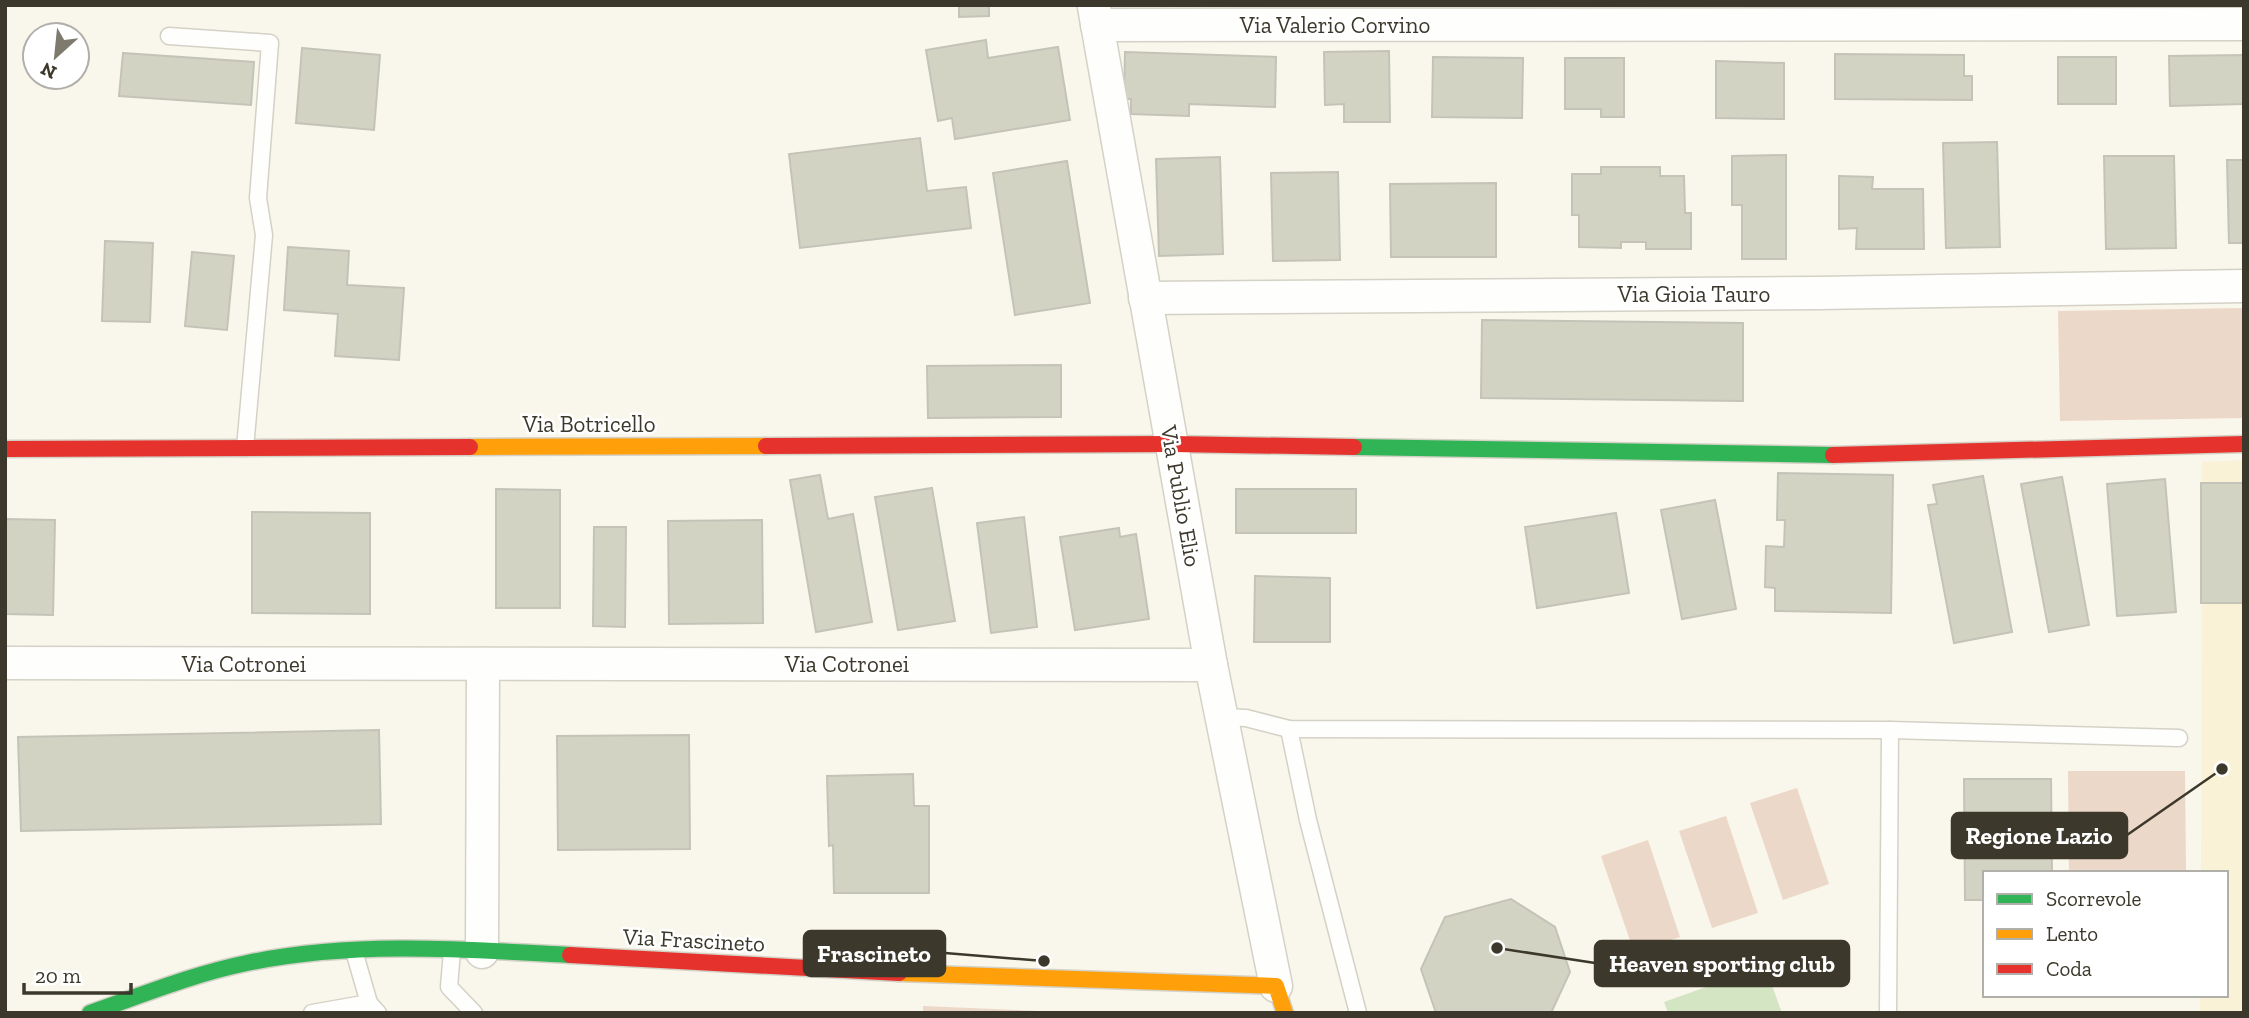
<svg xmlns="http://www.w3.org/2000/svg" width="2249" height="1018" font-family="'Zilla Slab',serif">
<rect width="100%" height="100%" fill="#f9f6eb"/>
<!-- built -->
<path fill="#faf2d7" d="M 2244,460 L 2244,1013 L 2200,1013 L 2200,995 L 2226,995 L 2226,873 L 2201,873 L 2202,462 Z"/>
<!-- green -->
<g fill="#ecd8c8">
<path d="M 2244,308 L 2244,418 L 2060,421 L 2058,311 Z"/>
<path d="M 2068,771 L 2185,771 L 2186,873 L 2069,873 Z"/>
<path d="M 1797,788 L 1829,884 L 1783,900 L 1750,803 Z"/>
<path d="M 1726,816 L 1758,913 L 1712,928 L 1679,831 Z"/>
<path d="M 1648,840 L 1680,937 L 1634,952 L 1601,856 Z"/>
<path d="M 923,1006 L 1085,1013 L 923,1013 Z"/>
</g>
<!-- water -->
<path fill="#d4e5c3" d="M 1765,966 L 1782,1013 L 1668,1013 L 1664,1002 Z"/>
<!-- building -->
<g fill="#d3d3c4" stroke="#c4c3b8" stroke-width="2">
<path d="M 959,5 L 989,5 L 989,16 L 959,17 Z"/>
<path d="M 986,40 L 988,58 L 1058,47 L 1070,120 L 955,139 L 952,118 L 938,121 L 926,50 Z"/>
<path d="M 302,48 L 380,55 L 374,130 L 296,123 Z"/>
<path d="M 1389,51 L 1390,122 L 1344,122 L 1344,104 L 1325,105 L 1324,52 Z"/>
<path d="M 1125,52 L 1276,57 L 1275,107 L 1189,104 L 1189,116 L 1131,114 L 1131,99 L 1124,99 Z"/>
<path d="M 123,53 L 254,62 L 251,105 L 119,96 Z"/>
<path d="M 1835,54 L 1964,55 L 1964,76 L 1972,76 L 1972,100 L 1835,99 Z"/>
<path d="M 2244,55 L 2244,104 L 2170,106 L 2169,56 Z"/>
<path d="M 1433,57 L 1523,58 L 1522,118 L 1432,117 Z"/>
<rect x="2058" y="57" width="58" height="47"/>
<path d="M 1565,58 L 1624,58 L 1624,117 L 1601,117 L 1601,109 L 1565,109 Z"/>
<path d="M 1716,61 L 1784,63 L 1784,119 L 1716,118 Z"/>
<path d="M 920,138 L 927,191 L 966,187 L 971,228 L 800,248 L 789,154 Z"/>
<path d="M 1997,142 L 2000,247 L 1946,248 L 1943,143 Z"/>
<path d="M 1786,155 L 1786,259 L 1742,259 L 1742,205 L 1732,205 L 1732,156 Z"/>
<path d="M 2104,156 L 2174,156 L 2176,248 L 2106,249 Z"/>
<path d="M 1220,157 L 1223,254 L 1159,256 L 1156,159 Z"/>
<path d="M 2227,160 L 2244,160 L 2244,243 L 2229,243 Z"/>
<path d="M 1067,161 L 1090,303 L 1015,315 L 993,173 Z"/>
<path d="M 1601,167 L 1660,167 L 1660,176 L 1684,176 L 1685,213 L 1691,213 L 1691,249 L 1646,249 L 1646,242 L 1621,242 L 1621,248 L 1579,247 L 1579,215 L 1572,215 L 1572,174 L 1601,174 Z"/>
<path d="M 1338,172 L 1340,260 L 1273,261 L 1271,173 Z"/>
<path d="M 1839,176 L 1873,177 L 1872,189 L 1923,189 L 1924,249 L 1856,249 L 1857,228 L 1839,229 Z"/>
<path d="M 1496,183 L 1496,257 L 1391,257 L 1390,184 Z"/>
<path d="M 105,241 L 153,243 L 150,322 L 102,321 Z"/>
<path d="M 288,247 L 349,251 L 347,285 L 404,288 L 399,360 L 335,356 L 338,314 L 284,310 Z"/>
<path d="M 192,252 L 234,256 L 227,330 L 185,326 Z"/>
<path d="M 1482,320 L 1743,323 L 1743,401 L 1481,398 Z"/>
<path d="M 1061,365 L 1061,417 L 928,418 L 927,366 Z"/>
<path d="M 1778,473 L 1893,475 L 1891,613 L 1775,611 L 1775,588 L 1765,587 L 1766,546 L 1784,547 L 1785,520 L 1777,520 Z"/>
<path d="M 820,475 L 828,519 L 853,514 L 872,622 L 816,632 L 790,480 Z"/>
<path d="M 1983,476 L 2012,632 L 1954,643 L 1928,505 L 1937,504 L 1933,485 Z"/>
<path d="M 2062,477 L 2089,625 L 2049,632 L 2021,484 Z"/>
<path d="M 2165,479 L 2176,612 L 2117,616 L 2107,484 Z"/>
<rect x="2201" y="483" width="43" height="120"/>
<path d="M 932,488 L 955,621 L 898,630 L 875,497 Z"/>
<path d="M 496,489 L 560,490 L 560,608 L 496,608 Z"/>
<rect x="1236" y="489" width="120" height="44"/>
<path d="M 1715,500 L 1736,609 L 1682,619 L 1661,510 Z"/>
<path d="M 252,512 L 370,513 L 370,614 L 252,613 Z"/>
<path d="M 1616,513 L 1629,593 L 1537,608 L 1525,527 Z"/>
<path d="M 1024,517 L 1037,627 L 991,633 L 977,523 Z"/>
<path d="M 5,519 L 55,520 L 53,615 L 5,614 Z"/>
<path d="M 762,520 L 763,623 L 669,624 L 668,521 Z"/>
<path d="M 594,527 L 626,527 L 625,627 L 593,626 Z"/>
<path d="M 1119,528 L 1120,537 L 1136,534 L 1149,619 L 1075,630 L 1060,537 Z"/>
<path d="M 1255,576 L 1330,578 L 1330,642 L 1254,642 Z"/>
<path d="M 379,730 L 381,824 L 21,831 L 18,737 Z"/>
<path d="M 689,735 L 690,849 L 558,850 L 557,736 Z"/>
<path d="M 913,774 L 914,806 L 929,806 L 929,893 L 834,893 L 833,845 L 829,846 L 827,776 Z"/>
<path d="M 1964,779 L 2051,779 L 2052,873 L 1985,873 L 1985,900 L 1965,900 Z"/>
<path d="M 1511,899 L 1555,927 L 1570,972 L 1551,1013 L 1436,1013 L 1421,969 L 1445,917 Z"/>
</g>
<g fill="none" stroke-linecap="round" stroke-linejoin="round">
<!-- lane casing -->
<g stroke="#d4d1c6" stroke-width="19">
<g id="lane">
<path d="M 169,36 L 270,43 L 258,198 L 264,235 L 245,448"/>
<path d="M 1222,717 L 1246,718 L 1289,729 L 1890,730 L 2179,738"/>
<path d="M 1289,729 L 1308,820 L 1358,1013"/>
<path d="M 354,951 L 369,1003"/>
<path d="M 452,951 L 449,987 L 474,1013"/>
<path d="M 312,1013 L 369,1003 L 378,1013"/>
<path d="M 1888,1013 L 1890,730"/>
</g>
</g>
<!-- street casing -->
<g stroke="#d4d1c6" stroke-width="35">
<g id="street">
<path d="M 1094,7 L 1211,665 L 1276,986"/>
<path d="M 1097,25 L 2244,24"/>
<path d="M 1145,298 L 1818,293 L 2244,286"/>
<path d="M 5,663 L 1211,665"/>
<path d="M 482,952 L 483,664"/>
</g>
</g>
<!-- fast casing -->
<g stroke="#d4d1c6" stroke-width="19">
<g id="fast">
<path d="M 1354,447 L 1833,455"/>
<path d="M 90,1013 C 142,995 193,974 247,963 C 352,941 463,949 570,955"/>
</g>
</g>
<!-- slow casing -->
<g stroke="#d4d1c6" stroke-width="19">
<g id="slow">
<path d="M 470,447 L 766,446"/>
<path d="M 899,973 L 1276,986 L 1285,1013"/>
</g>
</g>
<!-- jam casing -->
<g stroke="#d4d1c6" stroke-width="19">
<g id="jam">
<path d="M 766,446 L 1172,444 L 1354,447"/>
<path d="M 5,449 L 470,447"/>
<path d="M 1833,455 L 2244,444"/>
<path d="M 570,955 L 899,973"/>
</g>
</g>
<!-- lane -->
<use href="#lane" stroke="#fefefc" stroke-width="16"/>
<!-- street -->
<use href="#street" stroke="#fefefc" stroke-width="32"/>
<!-- fast -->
<use href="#fast" stroke="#30b455" stroke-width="16"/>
<!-- slow -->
<use href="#slow" stroke="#ff9f0a" stroke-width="16"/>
<!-- jam -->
<use href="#jam" stroke="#e5322d" stroke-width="16"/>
</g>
<g text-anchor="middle" stroke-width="5" stroke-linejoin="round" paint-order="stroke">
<!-- street labels -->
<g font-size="23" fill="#3c382b" stroke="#fff">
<text x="1335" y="33">Via Valerio Corvino</text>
<text x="1694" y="302">Via Gioia Tauro</text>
<text x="589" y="432">Via Botricello</text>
<text transform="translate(1181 496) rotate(80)" y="8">Via Publio Elio</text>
<text x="244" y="672">Via Cotronei</text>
<text x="847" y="672">Via Cotronei</text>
<text transform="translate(694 940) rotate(3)" y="8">Via Frascineto</text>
</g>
</g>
<!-- callouts -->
<path fill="none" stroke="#3c382b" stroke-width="2.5" d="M2222 769L2127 835M1044 961L945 953M1497 948L1595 963"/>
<g fill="#3c382b" stroke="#fff" stroke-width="2.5">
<circle cx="2222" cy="769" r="7"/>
<circle cx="1044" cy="961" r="7"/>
<circle cx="1497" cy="948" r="7"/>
</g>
<g fill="#3c382b" stroke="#3c382b" stroke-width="2.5">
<rect x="1952" y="813" width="175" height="45" rx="7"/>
<rect x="804" y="931" width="141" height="45" rx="7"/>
<rect x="1595" y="941" width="254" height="45" rx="7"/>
</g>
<g font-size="24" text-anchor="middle" font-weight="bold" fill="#fff">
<text x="2039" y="844">Regione Lazio</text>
<text x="874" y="962">Frascineto</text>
<text x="1722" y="972">Heaven sporting club</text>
</g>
<!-- border -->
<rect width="2249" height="1018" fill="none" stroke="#3c382b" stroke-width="14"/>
<!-- legend -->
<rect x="1983" y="871" width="245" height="126" fill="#ffffff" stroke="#b1afaa" stroke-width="2"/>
<rect x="1997" y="894" width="35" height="10" fill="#30b455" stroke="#b1afaa" stroke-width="2"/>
<text x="2046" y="906" font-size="21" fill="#3c382b">Scorrevole</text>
<rect x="1997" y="929" width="35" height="10" fill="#ff9f0a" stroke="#b1afaa" stroke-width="2"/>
<text x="2046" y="941" font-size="21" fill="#3c382b">Lento</text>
<rect x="1997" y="964" width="35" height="10" fill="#e5322d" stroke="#b1afaa" stroke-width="2"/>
<text x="2046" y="976" font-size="21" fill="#3c382b">Coda</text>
<!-- north arrow -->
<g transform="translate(56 56) rotate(207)"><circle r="33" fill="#ffffff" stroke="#b1afaa" stroke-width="2"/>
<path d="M0-5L12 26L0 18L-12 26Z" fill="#7e7a6e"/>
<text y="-10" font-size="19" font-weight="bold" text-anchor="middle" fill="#3c382b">N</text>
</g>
<!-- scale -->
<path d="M24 983v10h107v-10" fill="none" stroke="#3c382b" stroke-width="3.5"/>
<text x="35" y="983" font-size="21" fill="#3c382b" stroke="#ffffff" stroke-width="5" paint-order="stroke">20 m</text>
</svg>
